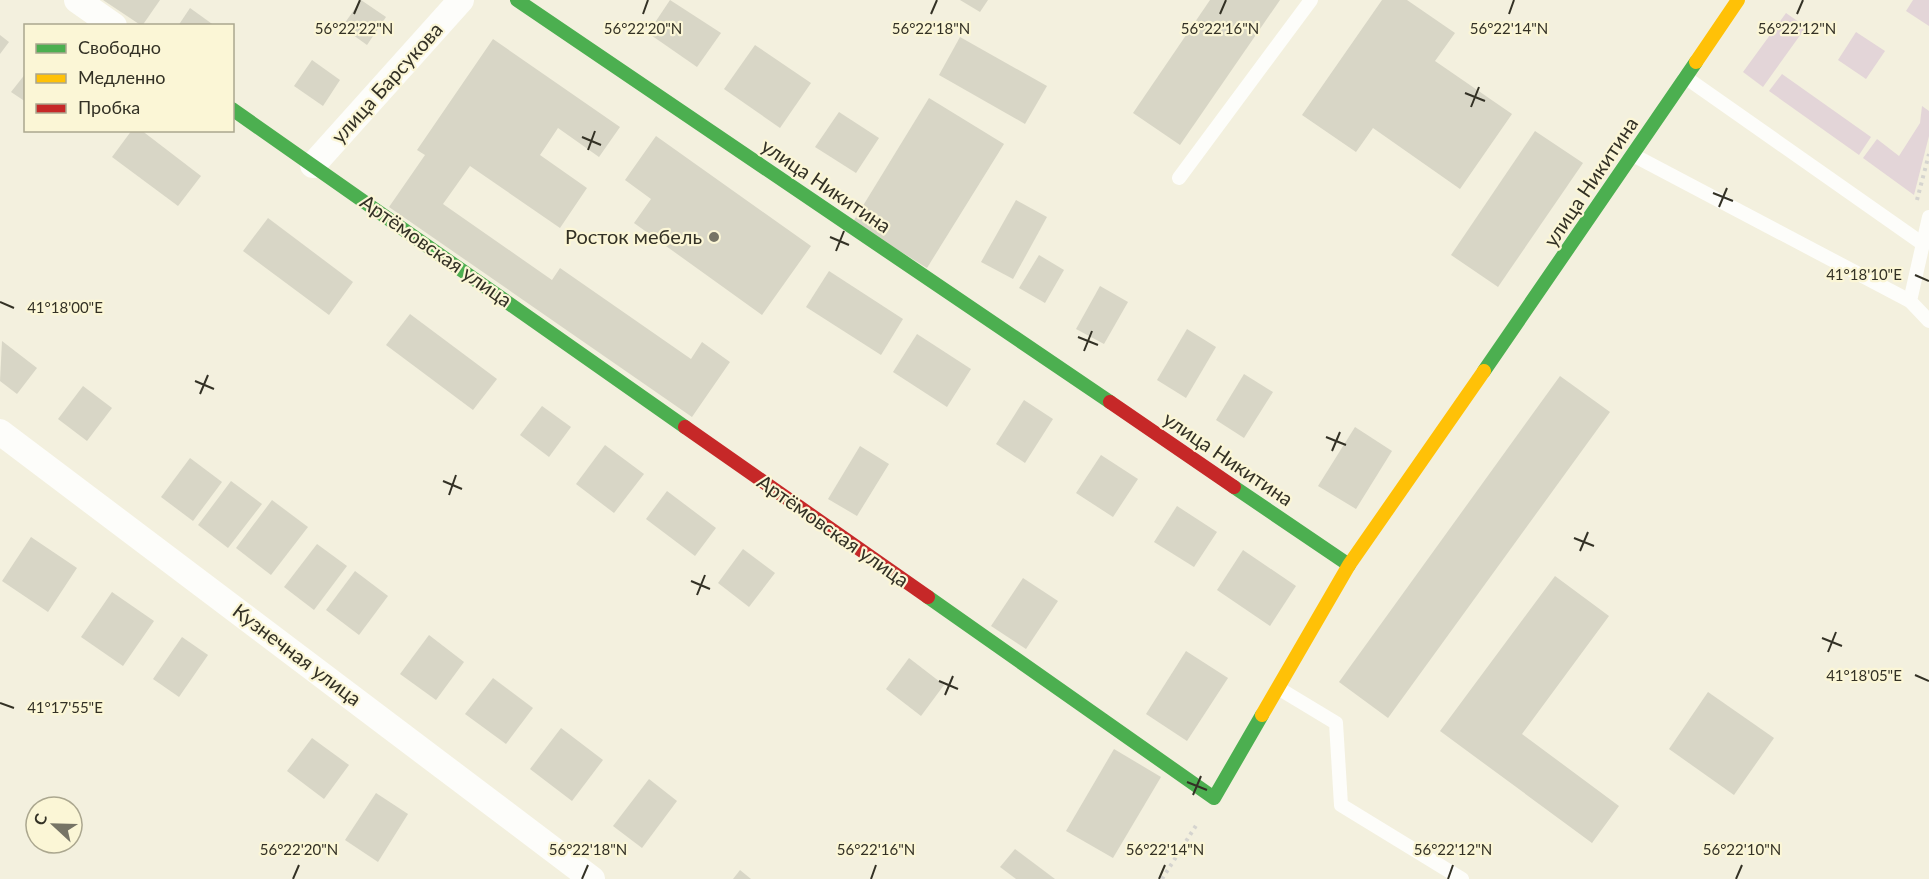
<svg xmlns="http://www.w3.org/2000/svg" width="1929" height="879" font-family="Lato,sans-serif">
<rect width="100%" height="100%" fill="#f3f0de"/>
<!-- green -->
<g fill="#e3d5d8">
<path d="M 1913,0 L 1929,0 L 1929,26 L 1906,11 Z"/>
<path d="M 1786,13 L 1806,27 L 1763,87 L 1743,72 Z"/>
<path d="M 1856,32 L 1885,51 L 1866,79 L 1838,60 Z"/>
<path d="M 1782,74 L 1871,137 L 1859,155 L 1769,91 Z"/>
<path d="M 1922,106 L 1929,111 L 1929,136 L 1914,195 L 1863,158 L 1877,139 L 1899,156 L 1920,123 Z"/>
</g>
<!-- building -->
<g fill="#d8d6c6">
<path d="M 103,0 L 160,0 L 142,26 Z"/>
<path d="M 361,0 L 386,17 L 367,45 L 342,27 Z"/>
<path d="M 670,0 L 721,33 L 697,67 L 648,33 Z"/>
<path d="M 960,0 L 988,0 L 980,12 Z"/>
<path d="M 1210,0 L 1280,0 L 1180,145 L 1133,113 Z"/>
<path d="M 1382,0 L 1407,0 L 1455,33 L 1435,61 L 1512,114 L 1460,189 L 1373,128 L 1356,152 L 1302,115 Z"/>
<path d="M 190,8 L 215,26 L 178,26 Z"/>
<path d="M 0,35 L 9,42 L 0,54 Z"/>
<path d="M 960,37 L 1047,86 L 1025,124 L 939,75 Z"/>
<path d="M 493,39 L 620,127 L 599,157 L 558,128 L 540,155 L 587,188 L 560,228 L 470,166 L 443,204 L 552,280 L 560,268 L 691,359 L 702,342 L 730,362 L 692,417 L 389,207 L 425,155 L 417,150 Z"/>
<path d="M 755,45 L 811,83 L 780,128 L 724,89 Z"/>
<path d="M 312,60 L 340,80 L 323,106 L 294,86 Z"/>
<path d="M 26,73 L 26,102 L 11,92 Z"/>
<path d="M 929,98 L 1004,144 L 927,268 L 853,222 Z"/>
<path d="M 839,112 L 879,138 L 856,173 L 815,147 Z"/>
<path d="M 132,130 L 141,130 L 201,176 L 178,206 L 112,157 Z"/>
<path d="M 1535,131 L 1583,163 L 1498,287 L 1451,255 Z"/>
<path d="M 656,136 L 811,246 L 762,315 L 634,223 L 651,199 L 625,180 Z"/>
<path d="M 1016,200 L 1047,217 L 1013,279 L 981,262 Z"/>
<path d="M 268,218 L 353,282 L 329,315 L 243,251 Z"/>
<path d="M 1039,255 L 1064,270 L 1045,303 L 1019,288 Z"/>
<path d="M 829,271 L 903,319 L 881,355 L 806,307 Z"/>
<path d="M 1100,286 L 1128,302 L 1104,344 L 1076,329 Z"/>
<path d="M 410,314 L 497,379 L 473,410 L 386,345 Z"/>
<path d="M 1187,329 L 1216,347 L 1186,398 L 1157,380 Z"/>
<path d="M 917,334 L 971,369 L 947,407 L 893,372 Z"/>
<path d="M 2,341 L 37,368 L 17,394 L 0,381 Z"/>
<path d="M 1244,374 L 1273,392 L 1244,438 L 1216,420 Z"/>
<path d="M 1560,376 L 1610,412 L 1388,718 L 1339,682 Z"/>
<path d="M 83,386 L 112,408 L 87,441 L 58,419 Z"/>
<path d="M 1024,400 L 1053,419 L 1025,463 L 996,444 Z"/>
<path d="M 542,406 L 571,427 L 549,457 L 520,435 Z"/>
<path d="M 1355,427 L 1392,451 L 1356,509 L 1318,486 Z"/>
<path d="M 605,445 L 644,474 L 614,513 L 576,484 Z"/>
<path d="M 860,446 L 889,464 L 857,516 L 828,499 Z"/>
<path d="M 1101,455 L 1138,479 L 1113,517 L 1076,493 Z"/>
<path d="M 190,458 L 222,482 L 193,521 L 161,497 Z"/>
<path d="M 231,481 L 262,504 L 228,548 L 198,525 Z"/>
<path d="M 667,491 L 716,528 L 695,556 L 646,519 Z"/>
<path d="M 272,500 L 308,527 L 271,575 L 236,548 Z"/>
<path d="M 1177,506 L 1217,532 L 1194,567 L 1154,542 Z"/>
<path d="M 31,537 L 77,568 L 48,612 L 2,581 Z"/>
<path d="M 317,544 L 347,566 L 314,610 L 284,587 Z"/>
<path d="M 743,549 L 775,573 L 749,607 L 718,583 Z"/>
<path d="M 1243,550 L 1296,586 L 1270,626 L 1217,590 Z"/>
<path d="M 355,571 L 388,596 L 359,635 L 326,610 Z"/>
<path d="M 1555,576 L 1609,616 L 1522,734 L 1619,806 L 1592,843 L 1440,731 Z"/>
<path d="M 1023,578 L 1058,601 L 1026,649 L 991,626 Z"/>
<path d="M 112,592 L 154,621 L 123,666 L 81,637 Z"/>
<path d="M 429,635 L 464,662 L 436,700 L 400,674 Z"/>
<path d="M 182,637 L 208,655 L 179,697 L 153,679 Z"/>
<path d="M 1186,651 L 1228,678 L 1187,741 L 1146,714 Z"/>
<path d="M 909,658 L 944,685 L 921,716 L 886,689 Z"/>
<path d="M 493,678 L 533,708 L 506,744 L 465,714 Z"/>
<path d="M 1708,692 L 1774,738 L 1734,795 L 1669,749 Z"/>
<path d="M 561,728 L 603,760 L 572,801 L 530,769 Z"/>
<path d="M 312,738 L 349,765 L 324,799 L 287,771 Z"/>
<path d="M 1114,749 L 1161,777 L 1113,858 L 1066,831 Z"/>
<path d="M 649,779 L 677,801 L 642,848 L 613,826 Z"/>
<path d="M 376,793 L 408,814 L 378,862 L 345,840 Z"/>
<path d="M 1015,849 L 1055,879 L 1016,879 L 1000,867 Z"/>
<path d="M 740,870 L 751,879 L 733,879 Z"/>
</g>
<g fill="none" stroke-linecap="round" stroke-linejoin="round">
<!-- path -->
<g stroke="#d5d4cf" stroke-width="4" stroke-dasharray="3 4.5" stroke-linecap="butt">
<path d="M 1917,200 L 1929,154"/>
<path d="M 1162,879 L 1197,824"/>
</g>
<!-- lane -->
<g stroke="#fdfdfa" stroke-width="14">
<path d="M 1685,77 L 1923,244"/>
<path d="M 1633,155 L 1910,301"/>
<path d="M 1179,178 L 1311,0"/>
<path d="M 1929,217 L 1910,301 L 1929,321"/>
<path d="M 1278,688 L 1336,723 L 1341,805 L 1462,879"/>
</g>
<!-- street -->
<g stroke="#fdfdfa" stroke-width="26">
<path d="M 77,0 L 114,26"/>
<path d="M 313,165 L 461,0"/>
<path d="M 0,432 L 592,879"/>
</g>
<!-- fast -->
<g stroke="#4caf50" stroke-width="14">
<path d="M 517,0 L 1110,402"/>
<path d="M 232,109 L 685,427"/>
<path d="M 1484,371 L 1696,62"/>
<path d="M 1234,487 L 1349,565"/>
<path d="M 928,597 L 1214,798 L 1262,715"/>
</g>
<!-- slow -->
<g stroke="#ffc107" stroke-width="14">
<path d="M 1696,62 L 1738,0"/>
<path d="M 1262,715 L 1349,565 L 1484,371"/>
</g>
<!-- jam -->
<g stroke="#c62828" stroke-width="14">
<path d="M 1110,402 L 1234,487"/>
<path d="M 685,427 L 928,597"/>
</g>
</g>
<!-- ticks -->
<path fill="none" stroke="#333125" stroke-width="2" d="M 354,14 L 360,0M 643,14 L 648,0M 931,14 L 937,0M 1220,14 L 1226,0M 1509,14 L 1514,0M 1797,14 L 1803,0M 1465,93 L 1485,101M 1471,107 L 1479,87M 582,137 L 601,145M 588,150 L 595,131M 1713,193 L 1733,201M 1719,207 L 1727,188M 830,237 L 849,245M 836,251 L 844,231M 1915,275 L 1929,281M 0,302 L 14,308M 1078,337 L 1098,345M 1084,351 L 1092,331M 195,381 L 214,389M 200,394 L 208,375M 1326,437 L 1346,445M 1332,451 L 1340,432M 443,481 L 462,489M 449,495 L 456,475M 1574,538 L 1594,546M 1580,551 L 1588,532M 691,581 L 710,589M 697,595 L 705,575M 1822,638 L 1842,646M 1828,652 L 1836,632M 1915,675 L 1929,681M 939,681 L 958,689M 945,695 L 953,676M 0,703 L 14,708M 1187,782 L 1207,790M 1193,795 L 1201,776M 293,879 L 299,865M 582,879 L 588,865M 871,879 L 876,865M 1159,879 L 1165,865M 1448,879 L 1453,865M 1736,879 L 1742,865"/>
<!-- markers -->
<circle fill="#767466" stroke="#fbf6d6" stroke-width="2" cx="714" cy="237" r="6"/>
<g text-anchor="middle" stroke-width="4.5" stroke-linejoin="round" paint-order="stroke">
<!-- street labels -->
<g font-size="20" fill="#333125" stroke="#fbf6d6">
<text transform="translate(387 83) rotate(-48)" y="7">улица Барсукова</text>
<text transform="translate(1591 182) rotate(-56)" y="7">улица Никитина</text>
<text transform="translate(826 186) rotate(34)" y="7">улица Никитина</text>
<text transform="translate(436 251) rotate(35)" y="7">Артёмовская улица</text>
<text transform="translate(1228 459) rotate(34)" y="7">улица Никитина</text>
<text transform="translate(833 531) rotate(35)" y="7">Артёмовская улица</text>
<text transform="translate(297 655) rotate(37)" y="7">Кузнечная улица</text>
</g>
<!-- poi labels -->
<g font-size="20" fill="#333125" stroke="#fbf6d6" text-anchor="end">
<text x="702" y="244">Росток мебель</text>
</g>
</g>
<g font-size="15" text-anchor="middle" fill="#333125" stroke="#fbf6d6" stroke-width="4.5" stroke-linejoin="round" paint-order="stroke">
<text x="354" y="34">56°22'22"N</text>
<text x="643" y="34">56°22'20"N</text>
<text x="931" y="34">56°22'18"N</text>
<text x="1220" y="34">56°22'16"N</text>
<text x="1509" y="34">56°22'14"N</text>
<text x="1797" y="34">56°22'12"N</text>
<text x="1864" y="280">41°18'10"E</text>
<text x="65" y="313">41°18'00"E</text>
<text x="1864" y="681">41°18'05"E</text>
<text x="65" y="713">41°17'55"E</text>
<text x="299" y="855">56°22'20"N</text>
<text x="588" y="855">56°22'18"N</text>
<text x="876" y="855">56°22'16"N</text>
<text x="1165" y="855">56°22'14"N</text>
<text x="1453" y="855">56°22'12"N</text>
<text x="1742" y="855">56°22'10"N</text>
</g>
<!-- legend -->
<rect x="24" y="24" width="210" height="108" fill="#fbf6d6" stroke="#aba78f" stroke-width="1.5"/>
<rect x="36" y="44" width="30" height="9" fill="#4caf50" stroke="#aba78f" stroke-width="1.5"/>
<text x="78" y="54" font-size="18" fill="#333125">Свободно</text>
<rect x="36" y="74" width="30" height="9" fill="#ffc107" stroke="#aba78f" stroke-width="1.5"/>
<text x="78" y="84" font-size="18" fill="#333125">Медленно</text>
<rect x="36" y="104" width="30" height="9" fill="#c62828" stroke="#aba78f" stroke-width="1.5"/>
<text x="78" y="114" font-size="18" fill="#333125">Пробка</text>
<!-- north arrow -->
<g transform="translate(54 825) rotate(292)"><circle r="28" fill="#fbf6d6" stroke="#aba78f" stroke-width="1.5"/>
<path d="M0-4.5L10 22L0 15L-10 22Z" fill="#767466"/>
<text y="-9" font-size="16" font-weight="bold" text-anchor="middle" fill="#333125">С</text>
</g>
</svg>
